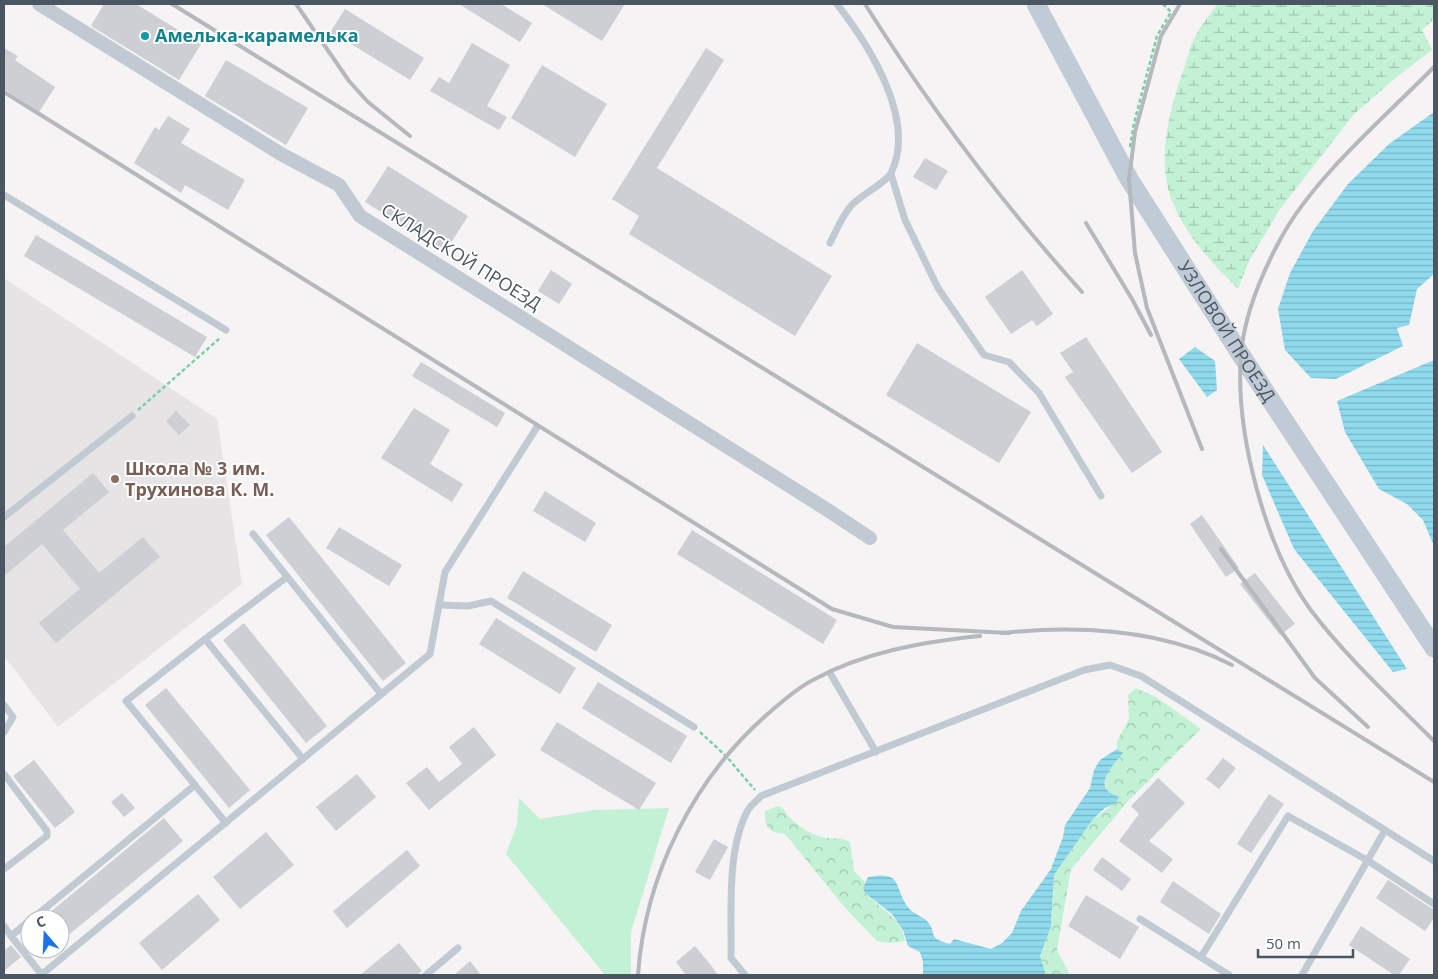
<svg xmlns="http://www.w3.org/2000/svg" width="1438" height="979" font-family="'Open Sans',sans-serif">
<defs>
<pattern id="forest-crowns" width="20" height="18" patternUnits="userSpaceOnUse" patternTransform="scale(1.25)"><rect width="20" height="18" fill="#c3f1d5"/><path d="M2 6a3 3 0 1 1 6 0M12 15a3 3 0 1 1 6 0" fill="none" stroke="#a0c6b0"/></pattern>
<pattern id="wetland-marsh" width="20" height="14" patternUnits="userSpaceOnUse" patternTransform="scale(1.25)"><rect width="20" height="14" fill="#c3f1d5"/><path d="M1 5h8M5 5V1M11 12h8M15 12V8" fill="none" stroke="#a0c6b0"/></pattern>
<pattern id="water-rules" width="6" height="5" patternUnits="userSpaceOnUse" patternTransform="scale(1.25)"><rect width="6" height="5" fill="#90daee"/><path d="M0 2.5h6" fill="none" stroke="#78b4c4"/></pattern>
</defs>
<rect width="100%" height="100%" fill="#f5f3f3"/>
<!-- education -->
<path fill="#e6e4e5" d="M 4,278 L 217,419 L 242,584 L 58,727 L 4,656 Z"/>
<!-- green -->
<path fill="#c3f1d5" d="M 519,798 L 540,819 L 595,810 L 669,808 L 631,932 L 631,975 L 605,975 L 506,854 L 517,824 Z"/>
<!-- forest -->
<g fill="url(#forest-crowns)">
<path d="M 1136,688 L 1156,697 L 1201,729 L 1129,800 L 1071,869 L 1057,950 L 1070,975 L 1046,975 L 1040,956 L 1052,920 L 1054,875 L 1093,819 L 1111,806 L 1113,794 L 1107,791 C 1101,778 1113,763 1122,753 L 1117,749 L 1117,741 L 1129,719 L 1128,695 Z"/>
<path d="M 778,806 L 783,808 C 790,822 811,836 827,838 C 836,839 842,837 850,842 L 854,871 L 865,882 L 863,888 C 875,909 902,914 905,941 L 890,943 L 877,941 L 847,910 L 785,834 C 781,833 775,833 772,831 C 766,828 764,817 765,811 Z"/>
</g>
<!-- wetland -->
<path fill="url(#wetland-marsh)" d="M 1217,4 L 1434,4 L 1434,19 L 1422,30 L 1432,50 L 1398,76 L 1354,114 L 1280,209 L 1249,261 L 1238,289 C 1213,264 1190,240 1175,208 C 1155,165 1168,114 1183,71 C 1187,61 1189,49 1194,39 C 1200,26 1210,15 1217,4 Z"/>
<!-- water -->
<g fill="url(#water-rules)">
<path d="M 1434,112 L 1434,274 L 1417,289 L 1409,325 L 1397,328 L 1403,346 L 1336,379 L 1311,378 L 1285,350 L 1278,309 L 1290,273 L 1313,231 L 1348,184 L 1389,144 Z"/>
<path d="M 1195,347 L 1215,361 L 1217,390 L 1207,397 L 1179,359 Z"/>
<path d="M 1434,360 L 1434,546 L 1423,520 L 1407,504 L 1379,489 L 1345,432 L 1337,401 Z"/>
<path d="M 1263,445 L 1407,669 L 1393,672 L 1294,549 L 1262,475 Z"/>
<path d="M 1117,749 L 1123,753 C 1116,761 1097,782 1108,791 C 1111,794 1116,795 1119,797 L 1116,803 L 1105,808 L 1093,819 L 1054,875 L 1051,926 L 1040,956 L 1046,975 L 923,974 L 923,962 L 920,952 L 908,946 L 903,930 L 892,914 L 865,893 L 863,888 L 868,877 C 904,870 893,887 908,907 C 913,914 922,916 927,921 C 939,935 925,937 950,944 L 954,939 L 991,949 L 1002,943 L 1012,933 L 1021,911 L 1051,869 L 1063,837 L 1065,825 L 1090,788 L 1094,770 L 1100,760 Z"/>
</g>
<!-- building -->
<g fill="#cdcfd5">
<path d="M 104,4 L 136,4 L 201,44 L 179,80 L 91,26 Z"/>
<path d="M 459,4 L 501,4 L 532,23 L 520,42 Z"/>
<path d="M 542,4 L 625,4 L 602,41 Z"/>
<path d="M 345,9 L 424,58 L 410,80 L 343,39 L 341,41 L 329,34 Z"/>
<path d="M 472,43 L 510,65 L 487,106 L 507,117 L 499,130 L 430,91 L 439,77 L 449,83 Z"/>
<path d="M 4,48 L 18,56 L 15,60 L 55,87 L 39,112 L 4,89 Z"/>
<path d="M 706,48 L 724,60 L 657,168 L 832,276 L 795,336 L 629,234 L 639,216 L 612,199 Z"/>
<path d="M 226,60 L 308,108 L 286,145 L 205,96 Z"/>
<path d="M 542,65 L 607,104 L 575,157 L 511,118 Z"/>
<path d="M 168,116 L 190,129 L 181,143 L 245,180 L 228,210 L 185,185 L 181,193 L 134,163 L 155,127 L 159,130 Z"/>
<path d="M 925,158 L 948,171 L 936,190 L 913,177 Z"/>
<path d="M 388,166 L 468,216 L 445,252 L 365,202 Z"/>
<path d="M 36,235 L 207,337 L 195,357 L 24,256 Z"/>
<path d="M 551,270 L 572,284 L 559,304 L 538,291 Z"/>
<path d="M 1022,270 L 1053,314 L 1037,326 L 1032,320 L 1011,334 L 985,297 Z"/>
<path d="M 1086,337 L 1162,452 L 1132,473 L 1065,377 L 1073,372 L 1060,353 Z"/>
<path d="M 917,343 L 1031,412 L 999,463 L 886,395 Z"/>
<path d="M 421,362 L 505,413 L 497,427 L 412,376 Z"/>
<path d="M 414,408 L 450,430 L 430,464 L 463,484 L 452,502 L 381,458 Z"/>
<path d="M 176,411 L 190,425 L 179,435 L 166,421 Z"/>
<path d="M 93,473 L 109,492 L 63,530 L 99,573 L 143,537 L 160,557 L 56,643 L 39,623 L 80,589 L 42,544 L 4,576 L 4,547 Z"/>
<path d="M 545,491 L 596,523 L 585,542 L 533,511 Z"/>
<path d="M 1202,515 L 1239,568 L 1226,577 L 1190,524 Z"/>
<path d="M 289,517 L 406,663 L 383,681 L 266,535 Z"/>
<path d="M 339,527 L 402,565 L 389,586 L 326,548 Z"/>
<path d="M 692,530 L 837,620 L 823,644 L 677,554 Z"/>
<path d="M 523,571 L 612,625 L 596,652 L 507,598 Z"/>
<path d="M 1255,573 L 1295,624 L 1280,635 L 1240,584 Z"/>
<path d="M 496,618 L 576,668 L 560,694 L 479,644 Z"/>
<path d="M 244,623 L 327,726 L 306,743 L 223,640 Z"/>
<path d="M 598,682 L 687,736 L 671,763 L 582,708 Z"/>
<path d="M 166,688 L 250,790 L 229,808 L 145,705 Z"/>
<path d="M 557,722 L 656,783 L 639,810 L 540,750 Z"/>
<path d="M 474,727 L 496,755 L 429,810 L 406,783 L 427,767 L 439,782 L 462,764 L 449,747 Z"/>
<path d="M 1223,758 L 1236,768 L 1219,789 L 1206,779 Z"/>
<path d="M 34,760 L 75,812 L 55,828 L 13,776 Z"/>
<path d="M 357,774 L 376,797 L 336,831 L 316,807 Z"/>
<path d="M 1158,778 L 1185,803 L 1149,841 L 1173,859 L 1162,873 L 1119,841 L 1139,814 L 1131,806 Z"/>
<path d="M 122,793 L 135,808 L 124,817 L 111,802 Z"/>
<path d="M 1269,794 L 1284,804 L 1251,853 L 1237,844 Z"/>
<path d="M 164,818 L 183,841 L 60,942 L 60,919 L 42,919 Z"/>
<path d="M 266,832 L 294,865 L 240,909 L 213,877 Z"/>
<path d="M 714,839 L 728,847 L 710,880 L 695,872 Z"/>
<path d="M 407,850 L 420,866 L 347,928 L 333,911 Z"/>
<path d="M 1102,857 L 1131,879 L 1122,891 L 1093,870 Z"/>
<path d="M 1388,880 L 1434,910 L 1434,918 L 1425,931 L 1376,898 Z"/>
<path d="M 1173,881 L 1221,914 L 1209,934 L 1160,902 Z"/>
<path d="M 198,894 L 220,920 L 162,970 L 139,943 Z"/>
<path d="M 1086,895 L 1139,927 L 1120,959 L 1068,926 Z"/>
<path d="M 1361,926 L 1410,959 L 1399,975 L 1394,975 L 1349,945 Z"/>
<path d="M 399,943 L 422,971 L 417,975 L 360,975 Z"/>
<path d="M 11,945 L 21,957 L 4,971 L 4,951 Z"/>
<path d="M 695,946 L 710,964 L 718,975 L 686,975 L 676,962 Z"/>
<path d="M 470,961 L 481,975 L 454,975 Z"/>
</g>
<g fill="none" stroke-linecap="round" stroke-linejoin="round">
<!-- path -->
<g stroke="#7ad0a6" stroke-width="2.5" stroke-dasharray="4 2.5" stroke-linecap="butt">
<path d="M 1130,147 L 1134,123 L 1157,36 L 1171,12 L 1163,4"/>
<path d="M 138,410 L 220,338"/>
<path d="M 700,732 L 726,756 L 755,790"/>
</g>
<!-- lane -->
<g stroke="#c1cad2" stroke-width="7">
<path d="M 891,174 L 905,220 L 938,288 L 984,355 L 1009,362 L 1039,393 L 1101,496"/>
<path d="M 4,195 L 226,330"/>
<path d="M 830,243 C 836,231 842,216 851,206 C 860,195 885,184 891,173 C 917,120 869,45 837,4"/>
<path d="M 4,517 L 132,416"/>
<path d="M 253,534 L 381,694"/>
<path d="M 439,605 L 468,606 L 491,601 L 694,727"/>
<path d="M 205,639 L 287,577"/>
<path d="M 830,673 L 876,752"/>
<path d="M 4,705 L 13,717 L 4,732"/>
<path d="M 4,774 L 47,831 L 47,836 L 4,869"/>
<path d="M 226,823 L 126,701 L 205,639 L 303,759"/>
<path d="M 32,919 L 195,785"/>
<path d="M 1140,919 L 1229,975"/>
<path d="M 30,920 L 11,936 L 42,975"/>
<path d="M 4,926 L 11,936"/>
<path d="M 1201,957 L 1288,816 L 1367,860 L 1434,904"/>
<path d="M 41,975 L 430,654 L 445,572 L 537,427"/>
<path d="M 426,975 L 458,948"/>
<path d="M 745,975 L 731,958 C 732,913 726,850 748,810 C 751,805 757,801 761,796 L 1084,670 L 1110,665 L 1141,676 L 1434,861"/>
<path d="M 1302,975 L 1385,830"/>
</g>
<!-- street -->
<path stroke="#c1cad2" stroke-width="14" d="M 39,4 L 281,154 L 339,185 L 360,216 L 826,509 L 870,538"/>
<!-- secondary -->
<path stroke="#c1cbd6" stroke-width="19" id="s1" d="M 1036,4 L 1129,179 L 1241,355 L 1434,648"/>
<!-- rail -->
<g stroke="#b5b8bd" stroke-width="4">
<path d="M 172,4 L 1434,782"/>
<path d="M 296,4 L 349,81 L 368,102 L 410,136"/>
<path d="M 865,4 C 929,106 1001,202 1082,292"/>
<path d="M 1180,4 L 1161,36 L 1135,132 L 1129,179 L 1135,253 L 1147,308 L 1202,449"/>
<path d="M 1434,67 C 1385,117 1314,177 1281,238 C 1262,273 1244,315 1241,355 C 1235,432 1265,547 1310,609 C 1346,657 1392,699 1434,741"/>
<path d="M 4,92 L 832,609 L 893,627 L 1009,633"/>
<path d="M 1086,223 L 1132,299 L 1151,335"/>
<path d="M 1221,549 L 1315,678 L 1368,727"/>
<path d="M 1002,633 C 1079,625 1162,629 1232,665"/>
<path d="M 638,975 C 645,875 694,777 770,712 C 783,701 797,688 813,680 C 864,652 922,642 980,636"/>
</g>
</g>
<!-- markers -->
<circle fill="#0f9aa8" stroke="#fff" stroke-width="2" cx="145" cy="36" r="5"/>
<circle fill="#8d6e63" stroke="#fff" stroke-width="2" cx="115" cy="479" r="5"/>
<g text-anchor="middle" stroke-width="4" stroke-linejoin="round" paint-order="stroke">
<!-- culture labels -->
<g font-size="18" font-weight="bold" fill="#0d838f" stroke="#fff" text-anchor="start">
<text x="155" y="42">Амелька-карамелька</text>
</g>
<!-- street labels -->
<g font-size="18" fill="#4a5661" stroke="#fff">
<text transform="translate(461 257) rotate(32)" y="6">СКЛАДСКОЙ ПРОЕЗД</text>
<text dy="6" stroke="none"><textPath href="#s1" startOffset="379">УЗЛОВОЙ ПРОЕЗД</textPath></text>
</g>
<!-- education labels -->
<g font-size="18" font-weight="bold" fill="#785e54" stroke="#fff" text-anchor="start">
<text x="125" y="475">Школа № 3 им.<tspan x="125" dy="21">Трухинова К. М.</tspan></text>
</g>
</g>
<!-- border -->
<rect width="1438" height="979" fill="none" stroke="#4a5661" stroke-width="10"/>
<!-- north arrow -->
<g transform="translate(45 934) rotate(341)"><circle r="24" fill="#ffffff" stroke="#b7bbc0"/>
<path d="M0-4L9 19L0 12L-9 19Z" fill="#1a73e8"/>
<text y="-8" font-size="14" font-weight="bold" text-anchor="middle" fill="#4a5661">С</text>
</g>
<!-- scale -->
<path d="M1258 949v8h95v-8" fill="none" stroke="#4a5661" stroke-width="2.5"/>
<text x="1266" y="949" font-size="15" fill="#4a5661" stroke="#ffffff" stroke-width="4" paint-order="stroke">50 m</text>
</svg>
